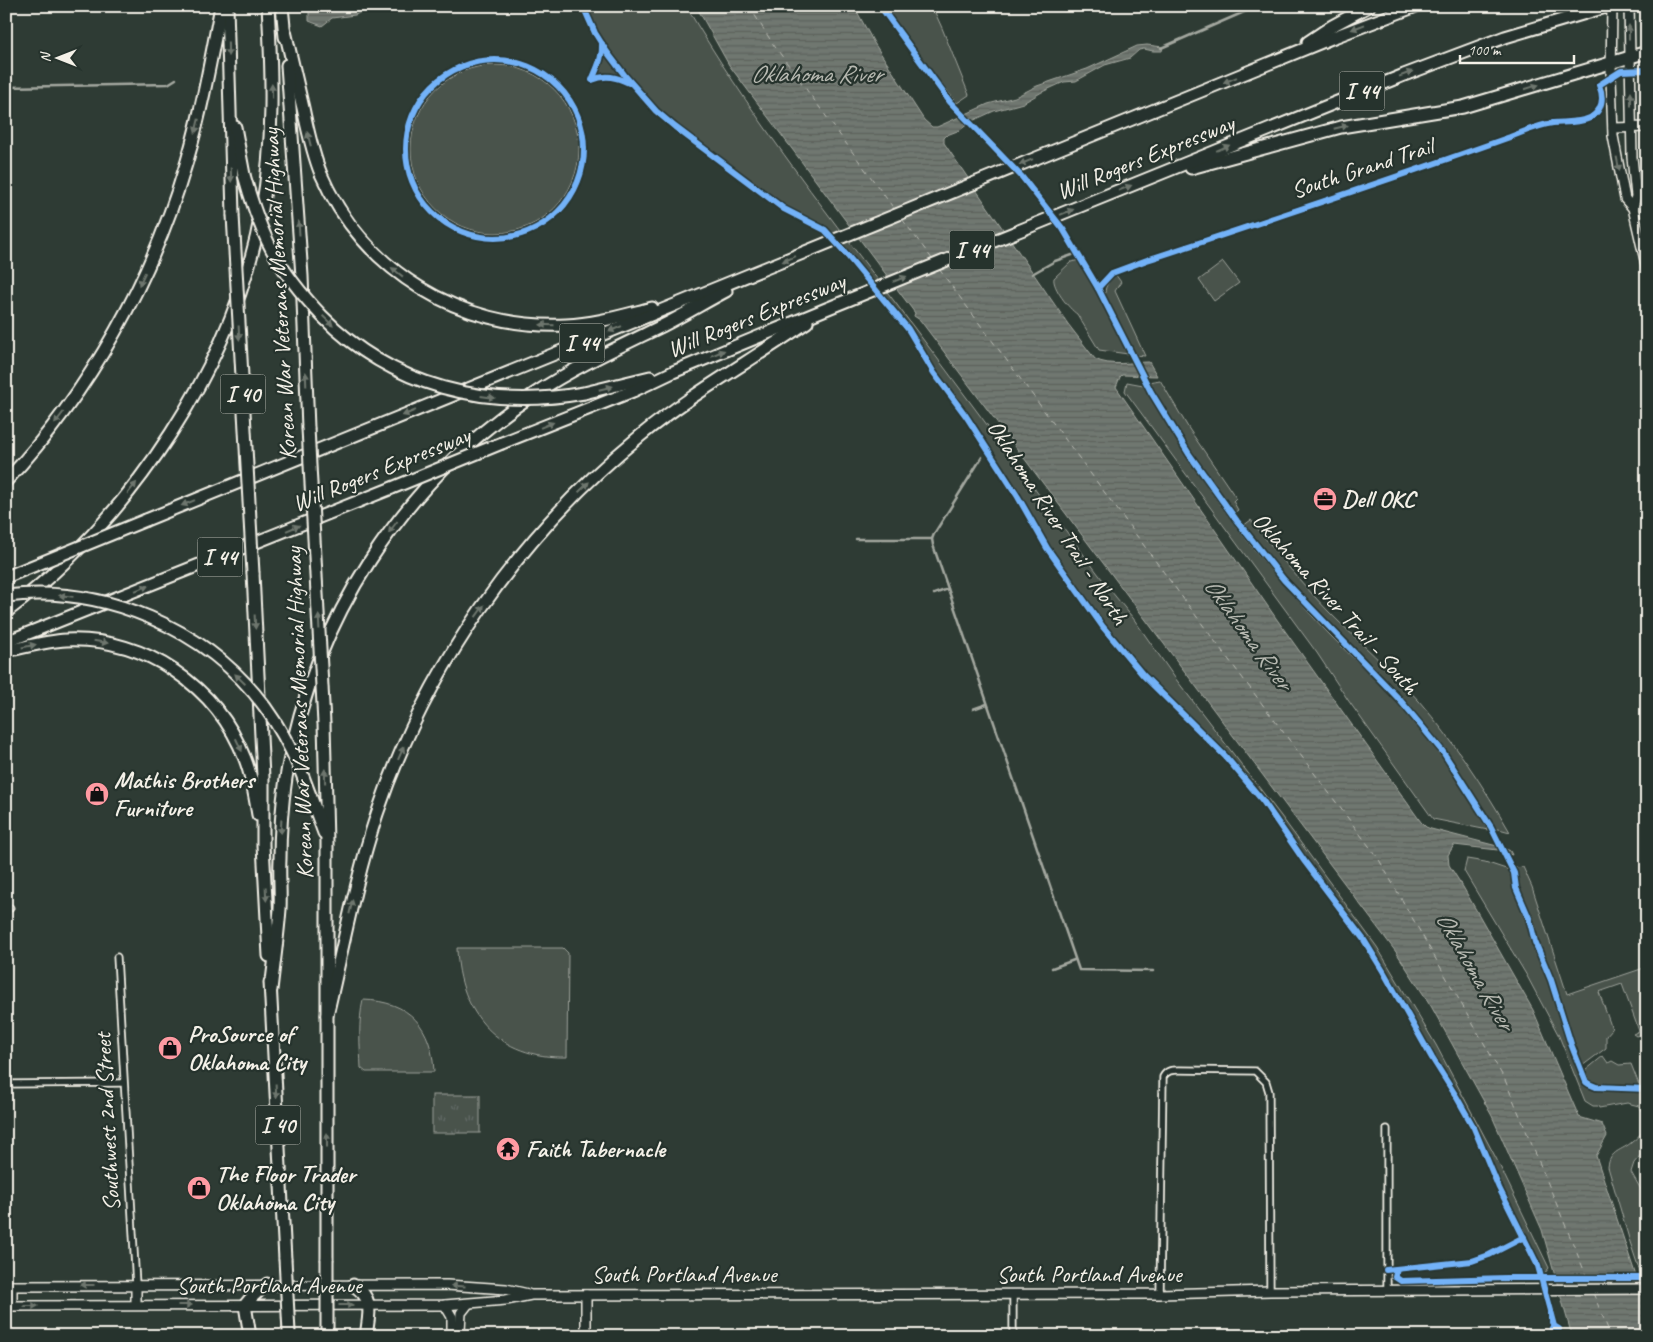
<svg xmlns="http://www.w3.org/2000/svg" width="1653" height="1342" font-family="Caveat,sans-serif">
<defs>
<pattern id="park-tufts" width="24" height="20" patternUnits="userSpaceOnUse" patternTransform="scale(1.25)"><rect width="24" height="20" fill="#48524c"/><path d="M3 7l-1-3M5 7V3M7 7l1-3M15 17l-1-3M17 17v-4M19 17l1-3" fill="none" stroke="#636b66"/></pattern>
<pattern id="water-rules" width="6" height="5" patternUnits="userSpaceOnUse" patternTransform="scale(1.25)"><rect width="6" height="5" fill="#6f7770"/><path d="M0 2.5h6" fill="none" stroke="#5c605b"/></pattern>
</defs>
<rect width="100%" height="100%" fill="#2e3b34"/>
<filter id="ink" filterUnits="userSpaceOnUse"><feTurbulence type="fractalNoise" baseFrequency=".02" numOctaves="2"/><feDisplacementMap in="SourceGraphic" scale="10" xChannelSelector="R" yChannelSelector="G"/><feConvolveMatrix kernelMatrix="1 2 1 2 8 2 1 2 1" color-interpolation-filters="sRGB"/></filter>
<g filter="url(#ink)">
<!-- grass -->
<g fill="#48524c" stroke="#9ea29a">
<path d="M 586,6 L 686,6 C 746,108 819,203 891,297 C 965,394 1037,493 1111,591 L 1133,618 L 1175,678 L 1281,816 L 1377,947 L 1436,1045 L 1496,1158 L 1549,1268 L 1544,1274 L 1523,1227 L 1499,1183 L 1476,1127 L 1463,1101 L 1434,1056 L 1373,949 L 1322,882 L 1265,800 L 1237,765 L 1168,698 L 1140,667 L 1081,594 L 1046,540 L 1014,485 L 965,411 L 928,361 L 901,315 L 828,230 L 789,209 L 683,131 L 657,108 L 623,70 L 604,45 Z"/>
<path d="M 884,6 L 932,6 L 942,28 L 969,95 L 957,103 L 921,58 Z"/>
<path d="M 604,53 L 623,78 L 609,74 L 596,76 Z"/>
<circle cx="495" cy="149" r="84"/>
<path d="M 1080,260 L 1099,293 L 1128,354 L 1099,350 L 1077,314 C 1069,309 1052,287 1054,278 L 1071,262 Z"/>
<path d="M 1223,262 L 1239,283 L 1214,301 L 1199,280 Z"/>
<path d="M 1115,274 L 1121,282 L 1115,291 L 1145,356 L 1134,355 L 1106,297 C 1103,287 1109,282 1115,274 Z"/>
<path d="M 1160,380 L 1189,429 L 1236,498 L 1233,501 L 1238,510 L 1234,513 L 1183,440 L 1148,382 Z"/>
<path d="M 1127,382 L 1143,385 C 1181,449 1222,512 1270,569 C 1289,591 1309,613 1329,634 C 1352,658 1378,681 1401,706 C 1436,743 1461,787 1488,830 L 1433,819 L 1348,700 L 1317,653 L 1125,391 Z"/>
<path d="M 1251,520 C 1276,552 1301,583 1329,612 C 1359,642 1391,670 1419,701 C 1454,742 1483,785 1510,832 L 1495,828 L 1468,786 L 1429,731 L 1405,702 L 1321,617 L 1285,578 L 1243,526 Z"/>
<path d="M 1467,859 L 1485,862 L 1509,870 L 1515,891 L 1528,922 L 1533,943 L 1549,981 L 1565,1032 L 1583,1083 L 1592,1089 L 1641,1092 L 1646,1106 L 1641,1111 L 1639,1106 L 1627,1103 L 1599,1108 L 1598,1106 L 1593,1106 L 1585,1101 L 1559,1036 L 1527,976 L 1464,871 Z"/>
<path d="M 1523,867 L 1532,887 L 1567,994 L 1647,967 L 1647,1032 L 1636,1036 L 1633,1034 L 1639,1031 L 1622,984 L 1599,992 L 1612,1029 L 1606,1036 L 1606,1048 L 1582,1066 L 1570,1033 L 1550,971 L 1537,940 L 1532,917 L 1521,894 L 1515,868 Z"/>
<path d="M 457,948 L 563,948 L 568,953 L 567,1057 C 499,1059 459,1014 457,948 Z"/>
<path d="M 363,1000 C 410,1001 432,1027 434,1072 L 366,1072 L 361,1068 C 360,1046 358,1022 363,1000 Z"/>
<path d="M 1603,1056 L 1608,1063 L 1612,1061 L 1619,1065 L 1631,1064 L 1640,1087 C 1625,1086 1594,1089 1585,1076 L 1586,1070 Z"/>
<path d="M 1647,1128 L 1647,1147 L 1634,1163 L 1631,1172 L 1647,1200 L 1647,1275 L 1641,1275 L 1630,1242 L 1608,1167 C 1610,1150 1622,1151 1632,1142 C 1638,1138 1641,1132 1647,1128 Z"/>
</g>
<!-- park -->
<rect fill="url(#park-tufts)" stroke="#9ea29a" x="432" y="1095" width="48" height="38"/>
<!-- water -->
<g fill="url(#water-rules)" stroke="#a4a8a0">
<path d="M 315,6 L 366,6 L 361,12 L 355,15 L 332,18 L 322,26 L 309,21 L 309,11 L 311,7 Z"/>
<path d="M 696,6 L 854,6 L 874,43 L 924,120 L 932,127 L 937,127 L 988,104 L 1015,97 L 1037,86 L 1087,69 L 1137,46 L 1147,45 L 1163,47 L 1162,51 L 1153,51 L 1144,49 L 1139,50 L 1130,58 L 1105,65 L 1076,81 L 1064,82 L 1042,92 L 1023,103 L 994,111 L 972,121 L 960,130 L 947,135 L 944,138 L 944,143 L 1068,324 L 1095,359 C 1110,367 1132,362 1149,362 L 1157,376 L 1122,375 L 1120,377 L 1116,387 L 1278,621 L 1421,822 L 1426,827 L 1431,829 L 1505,848 L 1510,851 L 1512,855 L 1498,850 L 1454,845 L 1448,855 L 1449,865 L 1463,887 L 1533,1010 L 1579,1117 L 1602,1124 L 1607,1136 L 1596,1156 L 1647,1309 L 1647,1336 L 1572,1336 L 1542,1230 L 1492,1116 L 1431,1006 L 1396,952 L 920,320 L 914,316 L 915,313 L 729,65 Z"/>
</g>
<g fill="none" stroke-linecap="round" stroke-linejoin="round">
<!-- stream -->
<g stroke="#a4a8a0" stroke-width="2.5">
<path d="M 1161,48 L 1258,6"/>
<path d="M 6,87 L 168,84 L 176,79"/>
<path d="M 1032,274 L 1055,261 L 1078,253"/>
<path d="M 982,457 L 934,534 L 932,539 L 933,545 L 1079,970 L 1153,971"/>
<path d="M 856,539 L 932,539"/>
<path d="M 934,594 L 948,589"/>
<path d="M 973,709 L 987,704"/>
<path d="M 1052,968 L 1074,960"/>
</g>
<!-- ferry -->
<g stroke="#b8bab2" stroke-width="1" stroke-dasharray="6 5" stroke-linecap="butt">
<path d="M 749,6 L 773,44 L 895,210"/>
<path d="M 902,219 L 933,260"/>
<path d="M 939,269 L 1214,640 L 1378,858 L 1505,1080 L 1591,1287"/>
<path d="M 1593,1293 L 1611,1336"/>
</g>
<!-- street casing -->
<g stroke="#f4f1e8" stroke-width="9">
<g id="street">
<path d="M 6,908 L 10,908"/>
<path d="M 117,957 L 136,1285"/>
<path d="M 6,1084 L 123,1083"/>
<path d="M 1387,1291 L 1387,1129"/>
<path d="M 1160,1294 L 1163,1077 C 1167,1070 1172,1070 1179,1070 L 1255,1071 L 1266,1082 L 1269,1092 L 1270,1291"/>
<path d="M 1013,1336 L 1013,1294"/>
</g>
</g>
<!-- secondary casing -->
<g stroke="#f4f1e8" stroke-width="12">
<g id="secondary">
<path d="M 1612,6 L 1611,77 L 1613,136 L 1625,199 L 1633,208 L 1647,269"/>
<path d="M 1629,6 L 1632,157 L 1636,196 L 1633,208"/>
<path d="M 1613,128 L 1647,127"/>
<path d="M 136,1285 L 136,1305"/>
<path d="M 6,1286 L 447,1285 L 506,1289 L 528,1294"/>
<path d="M 12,1286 L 12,1306"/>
<path d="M 586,1295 L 586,1336"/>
<path d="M 445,1305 L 452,1317 L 452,1332"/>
<path d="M 6,1306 L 445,1305 L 506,1300 L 531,1295 L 1160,1294 L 1270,1291 L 1647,1289"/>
<path d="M 460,1331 L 461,1313 L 468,1304"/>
</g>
</g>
<!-- highway casing -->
<g stroke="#f4f1e8" stroke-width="15">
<g id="highway">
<path d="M 227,6 L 233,215"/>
<path d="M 282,6 L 285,37"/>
<path d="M 285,31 C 291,56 297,82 303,108 C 308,131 312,152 321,174 C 363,271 461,330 566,325 C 595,324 624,315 652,308"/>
<path d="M 1308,42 L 1332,26 L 1369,6"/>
<path d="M 287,65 L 302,276 L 308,428"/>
<path d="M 235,127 L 244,175"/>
<path d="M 1191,168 L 1341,127 L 1463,107 L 1647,52"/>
<path d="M 584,393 L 650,377"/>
<path d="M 502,443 L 633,391 L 673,372 L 826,309 L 1404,75 L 1505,37 L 1609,6"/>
<path d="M 6,481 C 90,392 153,278 187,161 C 202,110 211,58 221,6"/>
<path d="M 146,520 L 1334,37 L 1416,6"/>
<path d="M 253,573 L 263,777 L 263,845 L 269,956"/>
<path d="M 6,612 C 131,519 235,363 262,209 C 274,142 272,74 268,6"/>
<path d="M 6,642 L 392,488"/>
<path d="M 6,651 C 26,647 46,641 66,640 C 145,637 217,686 245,759 C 252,777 255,796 258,815"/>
<path d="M 324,723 L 327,842 L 327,1259"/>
<path d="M 310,795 L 324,833"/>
<path d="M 270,982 L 285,1259"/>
<path d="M 271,990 C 274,963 278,936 280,909 C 281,893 279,876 280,859 C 280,832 282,805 286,778 C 312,621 402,482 534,394 C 575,367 619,347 662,326 C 684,315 705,302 726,291"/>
<path d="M 327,1015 C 343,948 355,880 377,814 C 426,668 520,534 640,436 C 692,393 751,361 807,322"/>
<path d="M 353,1285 C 375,1299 369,1313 366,1336"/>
<path d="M 250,1336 L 245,1305 L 250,1299 L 267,1284"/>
</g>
</g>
<!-- street -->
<use href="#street" stroke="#26332d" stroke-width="5.5"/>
<!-- secondary -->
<use href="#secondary" stroke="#26332d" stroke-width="9"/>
<!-- highway -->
<use href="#highway" stroke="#26332d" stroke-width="11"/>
<!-- highway-bridge casing -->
<g stroke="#f4f1e8" stroke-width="15" stroke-linecap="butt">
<g id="highway-bridge">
<path d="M 244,175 C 251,200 259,226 272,250 C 285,274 303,296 322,316 C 392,387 487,410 584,393"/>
<path d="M 233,215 L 253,573"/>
<path d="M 308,428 L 324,723"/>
<path d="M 392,488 L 502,443"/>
<path d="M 6,577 L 146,520"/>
<path d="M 6,596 C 102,584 207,628 265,707 C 284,733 299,764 310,795"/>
<path d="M 285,1259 L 289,1332"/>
<path d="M 327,1259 L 327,1330"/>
</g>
</g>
<!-- highway-bridge -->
<use href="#highway-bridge" stroke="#26332d" stroke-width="11"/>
<!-- cycleway casing -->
<g stroke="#26332d" stroke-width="9">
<g id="cycleway">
<path d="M 583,6 L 595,33 L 607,52 L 626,77 L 656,111 L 675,127 L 784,209 L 825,230 L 842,249 L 908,329 L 934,373 L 966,416 L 1018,497 L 1047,548 L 1103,627 L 1143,675 L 1225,756 L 1263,801 L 1305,862 L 1364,940 L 1383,971 L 1432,1058 L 1456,1096 L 1474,1128 L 1499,1188 L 1538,1266 L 1554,1326 L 1552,1328 L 1551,1331 L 1553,1333 L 1557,1334 L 1559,1329 L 1554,1326"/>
<path d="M 880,6 L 950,102 L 1022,177 L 1063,229 L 1098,288 L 1151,392 L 1189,454 L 1237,521 L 1284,580 L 1399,699 L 1443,752 L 1491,827 L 1514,873 L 1516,888 L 1529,918 L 1535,942 L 1551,980 L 1571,1044 L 1586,1082 L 1589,1084 L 1596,1087 L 1647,1089"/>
<path d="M 602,44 C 603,57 597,68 592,80 C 606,74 616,77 629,83"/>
<circle cx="495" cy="149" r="89"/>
<path d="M 1098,288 L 1112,273 L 1147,260 C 1268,220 1390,180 1510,137 C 1523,132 1538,125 1553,123 C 1564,122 1580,123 1590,118 C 1603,110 1604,97 1599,85 L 1621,71 L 1647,70"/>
<path d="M 1397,1269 L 1395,1277 L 1401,1281 L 1506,1278 L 1647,1278"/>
<path d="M 1386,1270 L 1472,1261 L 1489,1255 L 1524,1237"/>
</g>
</g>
<!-- cycleway -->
<use href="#cycleway" stroke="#73b2f8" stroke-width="6"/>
</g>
<!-- one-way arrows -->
<defs><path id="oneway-solid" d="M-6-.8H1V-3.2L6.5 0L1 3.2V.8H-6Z" transform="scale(1.25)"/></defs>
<g fill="#6e766e">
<use href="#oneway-solid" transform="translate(1358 27) rotate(159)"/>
<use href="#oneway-solid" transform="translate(1629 32) rotate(-90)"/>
<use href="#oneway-solid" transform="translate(228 49) rotate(89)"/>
<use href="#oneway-solid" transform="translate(1406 74) rotate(-21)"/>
<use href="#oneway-solid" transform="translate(1230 80) rotate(158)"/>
<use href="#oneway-solid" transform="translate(1532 87) rotate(-17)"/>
<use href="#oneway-solid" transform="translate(272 91) rotate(-91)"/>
<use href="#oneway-solid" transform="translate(1631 99) rotate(-90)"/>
<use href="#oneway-solid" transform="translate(197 126) rotate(104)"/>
<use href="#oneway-solid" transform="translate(1341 127) rotate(-13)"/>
<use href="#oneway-solid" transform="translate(309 139) rotate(-104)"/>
<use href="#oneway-solid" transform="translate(1223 148) rotate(-23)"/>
<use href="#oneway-solid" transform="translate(1026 162) rotate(158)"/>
<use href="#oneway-solid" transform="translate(1618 164) rotate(79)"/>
<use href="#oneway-solid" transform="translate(231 175) rotate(88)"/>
<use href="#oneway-solid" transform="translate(1125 188) rotate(-22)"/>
<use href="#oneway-solid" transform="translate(1067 212) rotate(-22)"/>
<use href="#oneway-solid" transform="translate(299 228) rotate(-94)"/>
<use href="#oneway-solid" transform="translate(789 259) rotate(158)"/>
<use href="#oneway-solid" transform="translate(397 272) rotate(-142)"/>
<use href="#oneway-solid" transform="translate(142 279) rotate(115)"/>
<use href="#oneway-solid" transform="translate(900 279) rotate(-22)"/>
<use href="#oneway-solid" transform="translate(328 321) rotate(44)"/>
<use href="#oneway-solid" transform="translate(547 325) rotate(-178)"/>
<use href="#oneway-solid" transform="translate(615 329) rotate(158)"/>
<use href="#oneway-solid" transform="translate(239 333) rotate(87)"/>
<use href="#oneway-solid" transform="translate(718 353) rotate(-22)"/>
<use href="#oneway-solid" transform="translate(306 379) rotate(-92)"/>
<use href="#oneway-solid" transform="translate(606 388) rotate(-14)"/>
<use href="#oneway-solid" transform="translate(488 397) rotate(7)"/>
<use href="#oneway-solid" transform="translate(409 413) rotate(158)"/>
<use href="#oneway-solid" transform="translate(59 418) rotate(127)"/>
<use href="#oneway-solid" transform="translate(547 425) rotate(-22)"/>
<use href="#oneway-solid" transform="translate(584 487) rotate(-44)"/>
<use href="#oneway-solid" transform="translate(132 488) rotate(-51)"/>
<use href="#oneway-solid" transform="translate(188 503) rotate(158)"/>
<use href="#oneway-solid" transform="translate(393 527) rotate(127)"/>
<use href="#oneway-solid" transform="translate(293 528) rotate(-22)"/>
<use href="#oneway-solid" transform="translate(142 588) rotate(-22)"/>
<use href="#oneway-solid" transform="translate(66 596) rotate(-174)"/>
<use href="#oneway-solid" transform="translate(480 611) rotate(-54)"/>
<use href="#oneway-solid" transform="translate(255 622) rotate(87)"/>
<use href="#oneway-solid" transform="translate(319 622) rotate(-93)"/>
<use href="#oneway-solid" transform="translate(101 642) rotate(9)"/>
<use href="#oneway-solid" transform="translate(29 646) rotate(-12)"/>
<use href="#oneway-solid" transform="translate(240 679) rotate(-136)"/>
<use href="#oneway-solid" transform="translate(239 745) rotate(65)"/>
<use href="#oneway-solid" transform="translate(401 753) rotate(-66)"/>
<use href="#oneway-solid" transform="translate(325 776) rotate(-91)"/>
<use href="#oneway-solid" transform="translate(281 827) rotate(93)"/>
<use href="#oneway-solid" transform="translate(266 894) rotate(87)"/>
<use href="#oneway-solid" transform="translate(351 907) rotate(-77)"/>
<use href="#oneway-solid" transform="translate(276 1091) rotate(87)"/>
<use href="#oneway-solid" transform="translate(327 1140) rotate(-90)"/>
<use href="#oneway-solid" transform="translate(87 1285) rotate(180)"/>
<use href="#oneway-solid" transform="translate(458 1286) rotate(-177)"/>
<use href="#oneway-solid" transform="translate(185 1305)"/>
<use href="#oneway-solid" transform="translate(346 1305)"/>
<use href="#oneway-solid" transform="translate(31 1306)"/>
</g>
</g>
<!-- icons -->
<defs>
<g id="office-disc" transform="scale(1.25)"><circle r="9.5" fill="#ff9aa2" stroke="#26332d"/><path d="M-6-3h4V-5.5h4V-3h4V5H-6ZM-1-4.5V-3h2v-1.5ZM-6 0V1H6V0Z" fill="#111"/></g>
<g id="shop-disc" transform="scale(1.25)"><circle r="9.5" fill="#ff9aa2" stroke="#26332d"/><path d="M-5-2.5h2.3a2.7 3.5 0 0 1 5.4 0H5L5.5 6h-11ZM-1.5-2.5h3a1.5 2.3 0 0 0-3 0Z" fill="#111"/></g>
<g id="temple-disc" transform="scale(1.25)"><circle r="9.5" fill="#ff9aa2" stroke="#26332d"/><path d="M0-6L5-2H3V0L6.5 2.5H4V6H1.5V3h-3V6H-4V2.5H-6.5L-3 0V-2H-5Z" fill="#111"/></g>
</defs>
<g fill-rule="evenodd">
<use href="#office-disc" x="1325" y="499"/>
<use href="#shop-disc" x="97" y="794"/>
<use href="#shop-disc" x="170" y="1048"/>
<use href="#temple-disc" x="508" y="1149"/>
<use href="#shop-disc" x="199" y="1188"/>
</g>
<g text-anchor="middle" stroke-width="4.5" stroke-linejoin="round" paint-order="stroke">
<!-- shield labels -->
<g fill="#26332d" stroke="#b6b8b0" stroke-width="1">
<rect x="1339.5" y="71.5" width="45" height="39" rx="4"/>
<rect x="949.5" y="230.5" width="45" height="39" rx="4"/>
<rect x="559.5" y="323.5" width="45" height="39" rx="4"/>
<rect x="220.5" y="374.5" width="45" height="39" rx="4"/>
<rect x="197.5" y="537.5" width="45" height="39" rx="4"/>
<rect x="255.5" y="1105.5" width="45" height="39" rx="4"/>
</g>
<g font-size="22" font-weight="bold" fill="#f4f1e8">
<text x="1362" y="99">I 44</text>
<text x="972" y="258">I 44</text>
<text x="582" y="351">I 44</text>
<text x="243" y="402">I 40</text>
<text x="220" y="565">I 44</text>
<text x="278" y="1133">I 40</text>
</g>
<!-- street labels -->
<g font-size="24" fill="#f4f1e8" stroke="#26332d">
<text transform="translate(1145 157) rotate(-22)" y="8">Will Rogers Expressway</text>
<text transform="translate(1362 168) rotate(-18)" y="8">South Grand Trail</text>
<text transform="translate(279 294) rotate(-93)" y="8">Korean War Veterans Memorial Highway</text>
<text transform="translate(756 315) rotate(-22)" y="8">Will Rogers Expressway</text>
<text transform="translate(381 469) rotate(-22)" y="8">Will Rogers Expressway</text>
<text transform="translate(1058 522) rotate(57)" y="8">Oklahoma River Trail - North</text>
<text transform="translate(1336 603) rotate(48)" y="8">Oklahoma River Trail - South</text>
<text transform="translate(299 713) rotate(-92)" y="8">Korean War Veterans Memorial Highway</text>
<text transform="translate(107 1122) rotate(-93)" y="8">Southwest 2nd Street</text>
<text x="684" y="1282">South Portland Avenue</text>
<text x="1089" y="1282">South Portland Avenue</text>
<text x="269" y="1293">South Portland Avenue</text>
</g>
<!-- poi labels -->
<g font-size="24" font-weight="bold" fill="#f4f1e8" stroke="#26332d" text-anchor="start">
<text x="1342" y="507">Dell OKC</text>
<text x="114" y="788">Mathis Brothers<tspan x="114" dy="28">Furniture</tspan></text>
<text x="188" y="1042">ProSource of<tspan x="188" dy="28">Oklahoma City</tspan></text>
<text x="526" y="1157">Faith Tabernacle</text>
<text x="216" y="1182">The Floor Trader<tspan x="216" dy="28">Oklahoma City</tspan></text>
</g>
<!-- water labels -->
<g font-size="25" font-style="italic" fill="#b8bab2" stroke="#26332d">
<text x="816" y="82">Oklahoma River</text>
<text transform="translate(1249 633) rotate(54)" y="9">Oklahoma River</text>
<text transform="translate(1476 970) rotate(60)" y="9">Oklahoma River</text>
</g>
</g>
<!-- margin -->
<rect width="1653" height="1342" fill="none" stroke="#26332d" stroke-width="25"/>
<rect x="12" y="12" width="1628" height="1317" fill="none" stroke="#f4f1e8" stroke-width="2" filter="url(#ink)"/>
<!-- north arrow -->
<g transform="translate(58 58) rotate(270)" stroke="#26332d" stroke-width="4" paint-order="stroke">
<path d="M0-4L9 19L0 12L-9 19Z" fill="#f4f1e8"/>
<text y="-8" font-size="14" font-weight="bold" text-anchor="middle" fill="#f4f1e8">N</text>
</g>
<!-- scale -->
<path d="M1460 55v8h114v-8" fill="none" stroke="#f4f1e8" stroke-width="2.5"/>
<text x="1468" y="55" font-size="15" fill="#f4f1e8" stroke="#26332d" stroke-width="4" paint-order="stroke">100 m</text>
</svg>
